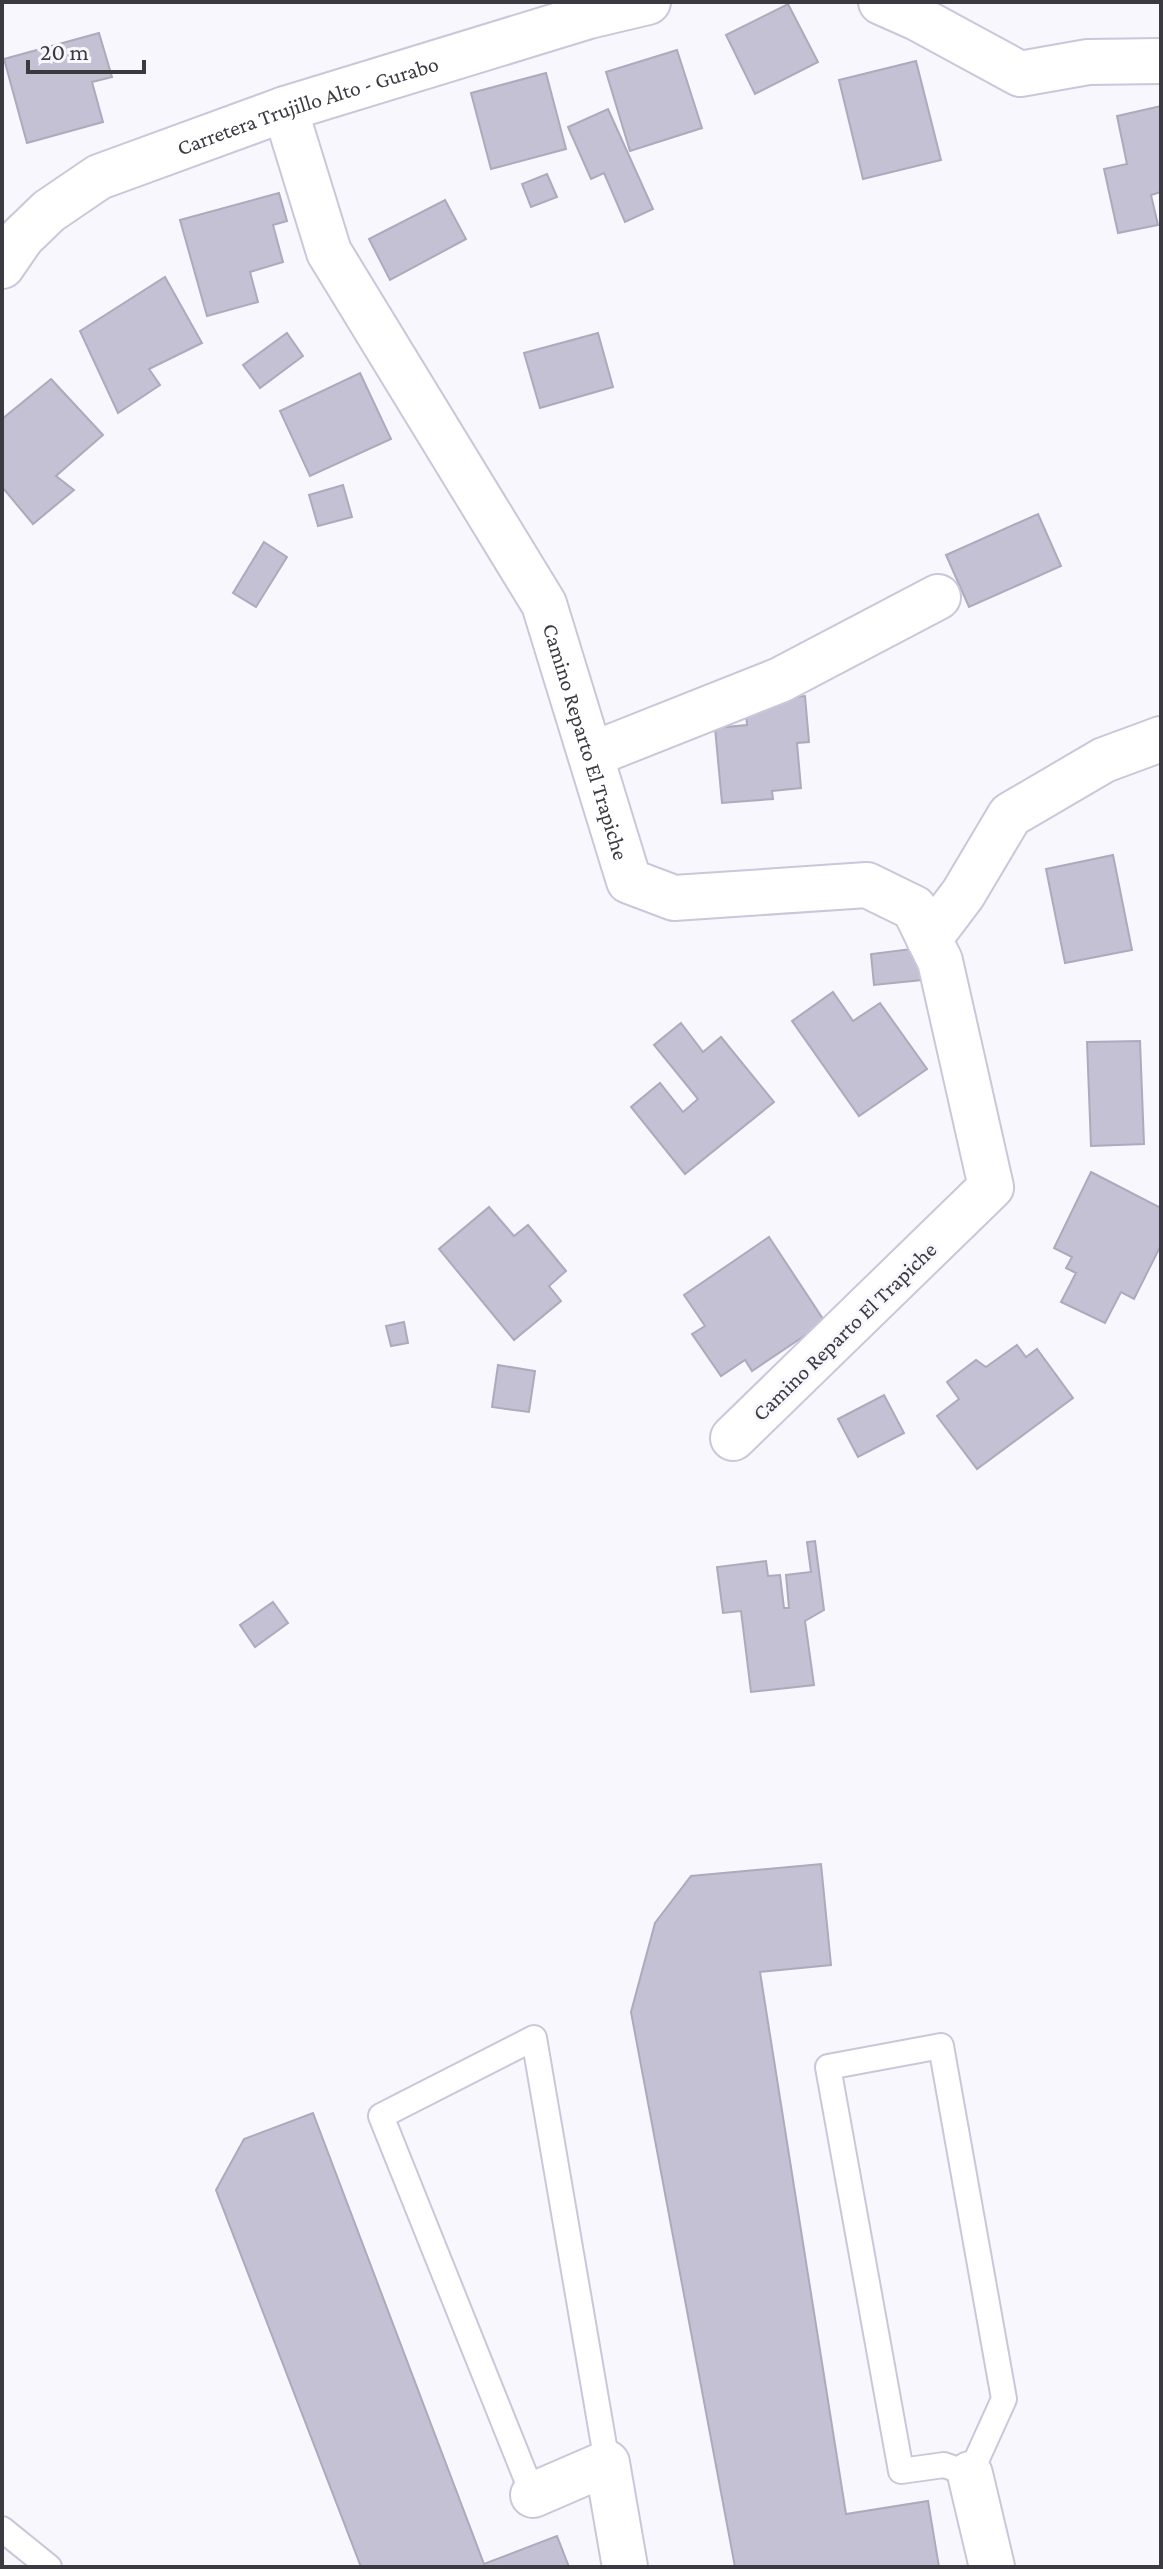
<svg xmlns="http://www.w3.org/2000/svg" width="1163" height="2569" font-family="'Crimson Pro',serif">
<rect width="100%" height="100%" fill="#f8f7fe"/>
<!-- building -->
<g fill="#c3c1d3" stroke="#acaabc" stroke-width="2">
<path d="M 788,4 L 818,62 L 755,94 L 726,35 Z"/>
<path d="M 99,33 L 112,77 L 92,82 L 103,122 L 27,143 L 4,59 Z"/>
<path d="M 677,50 L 702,128 L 630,151 L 606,72 Z"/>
<path d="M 916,61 L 941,160 L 863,179 L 839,80 Z"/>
<path d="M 546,73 L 566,149 L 491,169 L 471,93 Z"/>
<path d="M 1161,106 L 1161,192 L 1151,195 L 1158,225 L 1118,233 L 1104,169 L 1127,164 L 1117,116 Z"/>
<path d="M 608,109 L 653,209 L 625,222 L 604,173 L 591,179 L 568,127 Z"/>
<path d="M 547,174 L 557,197 L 531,207 L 522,184 Z"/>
<path d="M 279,193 L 287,221 L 273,225 L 283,262 L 250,272 L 258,302 L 207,316 L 180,220 Z"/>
<path d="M 445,200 L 466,239 L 390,280 L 369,239 Z"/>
<path d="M 165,277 L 202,343 L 149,369 L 160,385 L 118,413 L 80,331 Z"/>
<path d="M 287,333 L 303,356 L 260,388 L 243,365 Z"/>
<path d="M 598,333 L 613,387 L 540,408 L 524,353 Z"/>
<path d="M 360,373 L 391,439 L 310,476 L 280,411 Z"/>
<path d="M 51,379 L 103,435 L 56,476 L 74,490 L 33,524 L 2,487 L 2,419 Z"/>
<path d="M 343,485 L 352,517 L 318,526 L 309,495 Z"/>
<path d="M 1038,514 L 1061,566 L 969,607 L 946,555 Z"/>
<path d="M 264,542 L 287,557 L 256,607 L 233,593 Z"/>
<path d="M 805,696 L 809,742 L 797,743 L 801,788 L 772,791 L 773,799 L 722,803 L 715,728 L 747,725 L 745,702 Z"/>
<path d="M 1113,855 L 1132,950 L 1065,963 L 1046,869 Z"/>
<path d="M 919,948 L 922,980 L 874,985 L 871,954 Z"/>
<path d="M 833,992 L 853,1021 L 880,1003 L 927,1069 L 859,1116 L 792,1021 Z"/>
<path d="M 681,1023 L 703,1052 L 721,1037 L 774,1102 L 685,1174 L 631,1107 L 660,1083 L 683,1112 L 698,1099 L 654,1045 Z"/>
<path d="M 1140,1041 L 1144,1144 L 1091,1146 L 1087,1042 Z"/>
<path d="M 1091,1172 L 1161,1208 L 1161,1245 L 1134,1299 L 1121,1292 L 1105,1323 L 1061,1302 L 1076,1273 L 1066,1268 L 1072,1257 L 1054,1248 Z"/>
<path d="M 489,1207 L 514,1236 L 528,1225 L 566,1271 L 549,1286 L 561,1301 L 514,1340 L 439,1249 Z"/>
<path d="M 769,1237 L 825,1322 L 752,1371 L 745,1360 L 721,1376 L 692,1334 L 705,1326 L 684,1295 Z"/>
<path d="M 404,1322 L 408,1343 L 391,1346 L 386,1326 Z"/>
<path d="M 1017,1345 L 1026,1357 L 1037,1349 L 1073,1398 L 977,1469 L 937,1416 L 959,1399 L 947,1382 L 976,1360 L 986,1367 Z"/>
<path d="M 498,1365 L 535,1371 L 529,1412 L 492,1407 Z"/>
<path d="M 884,1395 L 904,1433 L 858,1457 L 838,1419 Z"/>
<path d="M 815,1541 L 824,1610 L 805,1621 L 814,1685 L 751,1692 L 741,1611 L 723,1613 L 717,1567 L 766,1561 L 768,1576 L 780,1575 L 784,1608 L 789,1608 L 786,1575 L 811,1572 L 807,1542 Z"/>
<path d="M 273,1602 L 288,1623 L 255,1647 L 240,1625 Z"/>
<path d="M 821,1864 L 831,1965 L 760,1972 L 846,2514 L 928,2501 L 939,2567 L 735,2567 L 631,2012 L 655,1923 L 691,1876 Z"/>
<path d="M 313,2113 L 484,2564 L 557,2536 L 569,2567 L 361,2567 L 216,2190 L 244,2139 Z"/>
</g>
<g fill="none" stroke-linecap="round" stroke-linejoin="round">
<!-- lane casing -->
<g stroke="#c9c7d9" stroke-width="28">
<g id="lane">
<path d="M 941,2046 L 1004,2399 L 970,2474 L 944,2465 L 901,2471 L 828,2067 Z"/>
<path d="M 533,2495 L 381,2116 L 534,2038 L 607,2463"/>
<path d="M 2,2529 L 49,2567"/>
</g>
</g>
<!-- street casing -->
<g stroke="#c9c7d9" stroke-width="48">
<g id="street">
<path id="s1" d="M 285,109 L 329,252 L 544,604 L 629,881 L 674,898 L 867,885 L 914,908 L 940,961 L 991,1187 L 733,1438"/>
<path d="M 591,755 L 780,680 L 938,597"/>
<path d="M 929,939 L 963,894 L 1010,815 L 1104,760 L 1161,739"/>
<path d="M 970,2474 L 992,2567"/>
<path d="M 533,2495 L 607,2463 L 625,2567"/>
</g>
</g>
<!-- secondary casing -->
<g stroke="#c9c7d9" stroke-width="48">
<g id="secondary">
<path d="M 881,2 L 917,18 L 1020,74 L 1088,62 L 1161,61"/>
<path id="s2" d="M 2,266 L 22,237 L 49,211 L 99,177 L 285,109 L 589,16 L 648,2"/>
</g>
</g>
<!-- lane -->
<use href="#lane" stroke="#fff" stroke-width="24"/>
<!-- street -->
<use href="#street" stroke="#fff" stroke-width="44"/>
<!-- secondary -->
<use href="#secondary" stroke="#fff" stroke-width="44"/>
</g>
<g text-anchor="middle" stroke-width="6" stroke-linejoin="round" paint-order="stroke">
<!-- street labels -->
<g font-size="22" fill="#3b3a41" stroke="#f8f7fe">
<text dy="8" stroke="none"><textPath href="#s2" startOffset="354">Carretera Trujillo Alto - Gurabo</textPath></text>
<text dy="8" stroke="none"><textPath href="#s1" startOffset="706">Camino Reparto El Trapiche</textPath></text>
<text transform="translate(844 1331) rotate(-44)" y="8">Camino Reparto El Trapiche</text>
</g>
</g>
<!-- border -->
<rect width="1163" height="2569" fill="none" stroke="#3b3a41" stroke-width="8"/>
<!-- scale -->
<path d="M28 60v12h116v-12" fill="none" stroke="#3b3a41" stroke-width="4"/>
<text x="40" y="60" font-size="24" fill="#3b3a41" stroke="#f8f7fe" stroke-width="6" paint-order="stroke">20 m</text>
</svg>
